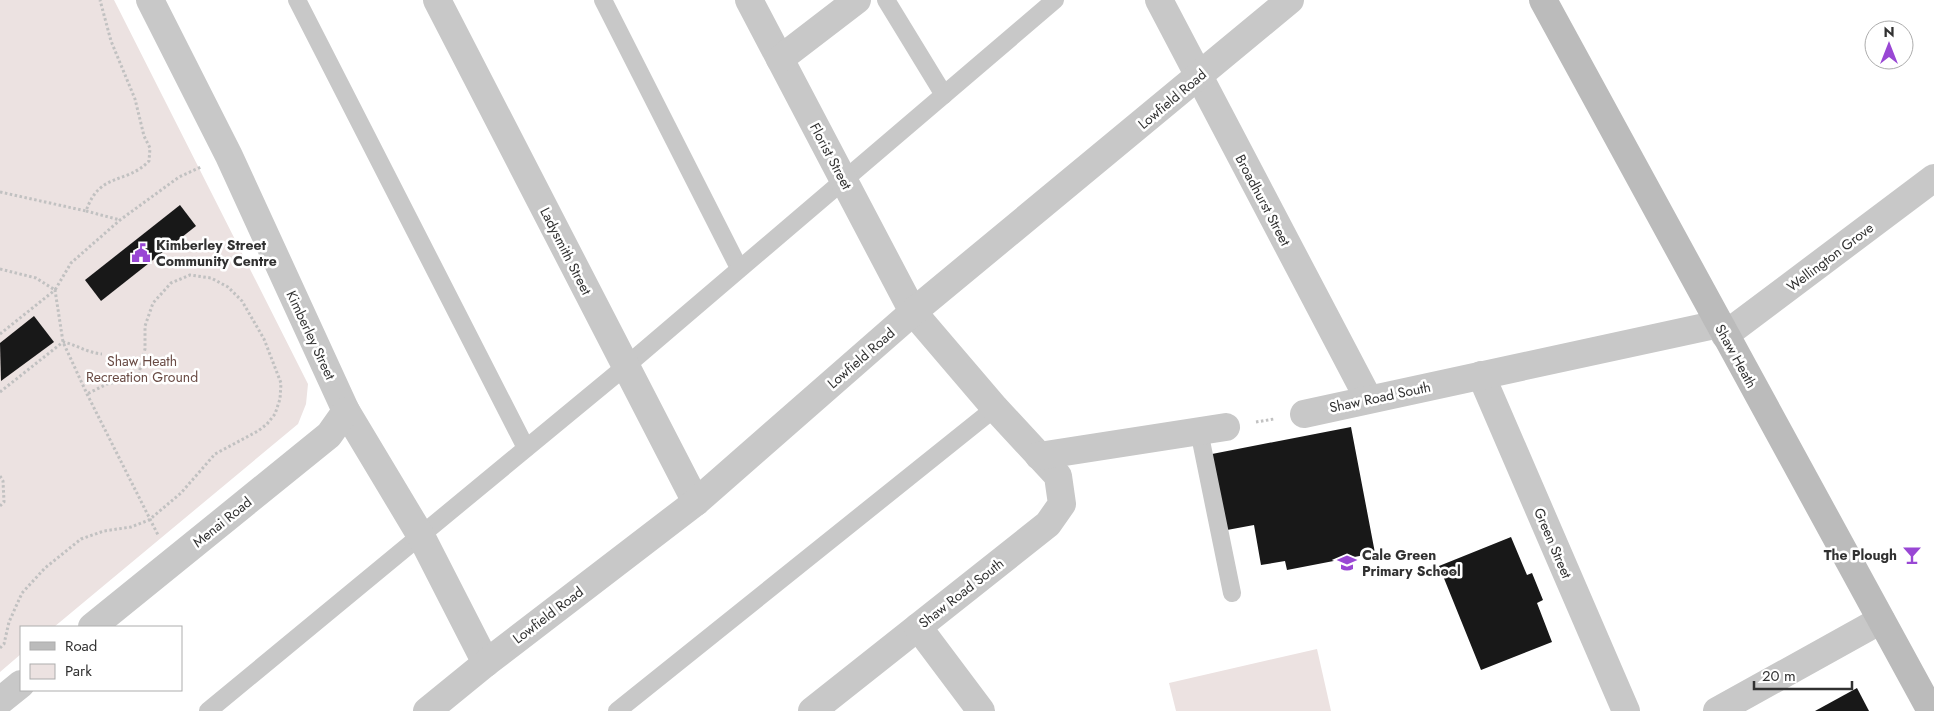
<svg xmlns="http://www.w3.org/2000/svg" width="1934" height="711" font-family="Jost,sans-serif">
<rect width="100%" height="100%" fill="#fff"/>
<!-- green -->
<g fill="#ece2e1">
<path d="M 0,0 L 114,0 L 308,384 L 306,404 L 298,424 L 54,627 L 21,627 L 21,654 L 0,672 Z"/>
<path d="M 1317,649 L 1331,711 L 1176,711 L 1169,683 Z"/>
</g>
<!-- building -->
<g fill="#181818">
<path d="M 180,205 L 196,226 L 101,301 L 85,280 Z"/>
<path d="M 34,316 L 54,342 L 1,381 L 0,343 Z"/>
<path d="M 1351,427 L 1375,553 L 1287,570 L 1285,561 L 1261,565 L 1254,525 L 1227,530 L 1212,454 Z"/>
<path d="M 1511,537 L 1527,575 L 1532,573 L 1543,600 L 1537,603 L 1552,642 L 1481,670 L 1439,566 Z"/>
<path d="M 1857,688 L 1869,711 L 1815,711 Z"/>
</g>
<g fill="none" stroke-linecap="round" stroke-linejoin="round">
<!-- path -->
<g stroke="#c1c1c1" stroke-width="3" stroke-dasharray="2.5 2.5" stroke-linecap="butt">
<path d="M 0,192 L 86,211 C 100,171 126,185 149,161 L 150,148 L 144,136 L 135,99 L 111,41 L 100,0"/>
<path d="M 86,211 L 120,220"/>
<path d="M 0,269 L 36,278 L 55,290 L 71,263 L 120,220 L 179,177 L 201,167"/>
<path d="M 0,334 L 55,290 L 63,342 L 87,394 L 158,535"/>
<path d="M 0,392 L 63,342 C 77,345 88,353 102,354"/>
<path d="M 1256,422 L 1274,419"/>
<path d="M 0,476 L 3,481 L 4,502 L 0,506"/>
<path d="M 0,648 L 4,644 L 9,622 L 22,593 L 45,568 L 81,539 L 104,531 L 131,527 L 149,520 L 181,493 L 215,454 L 258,431 L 267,424 L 275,414 L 280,399 L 281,383 L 264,339 L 242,301 L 228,287 L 211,278 L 190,275 L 171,283 L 153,303 L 145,326 L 145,349 L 138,377 L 107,384 L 87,394"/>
</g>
<!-- lane -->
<g stroke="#c8c8c8" stroke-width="18">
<path d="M 297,0 L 526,448"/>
<path d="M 603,0 L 739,268"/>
<path d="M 886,0 L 944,95"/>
<path d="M 1199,431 L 1232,593"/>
<path d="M 208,711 L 626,366 L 1055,0"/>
<path d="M 617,711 L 995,408"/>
</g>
<!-- street -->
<g stroke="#c8c8c8" stroke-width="28">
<path d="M 150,0 L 229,156 L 346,411 L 421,536 L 486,663"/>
<path d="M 437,0 L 696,502"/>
<path d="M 749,0 L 913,312 L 995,408 L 1058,476 L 1062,504 L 1048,524 L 812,711"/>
<path d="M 1159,0 L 1368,398"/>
<path d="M 780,59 L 857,0"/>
<path d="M 1725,335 L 1934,178"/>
<path d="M 1481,375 L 1626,711"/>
<path d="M 1304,414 L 1719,324"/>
<path d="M 1039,456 L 1226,427"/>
<path d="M 92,627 L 329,435 L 346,411"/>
<path d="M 918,627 L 981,711"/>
<path d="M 0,701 L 21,684"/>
<path d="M 427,711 L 486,663 L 696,502 L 913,312 L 1290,0"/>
<path d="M 1717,711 L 1881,620"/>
</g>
<!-- secondary -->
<path stroke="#bbb" stroke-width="28" d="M 1543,0 L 1931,711"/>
</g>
<!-- icons -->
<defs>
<g id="civic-bare" transform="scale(1.5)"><path d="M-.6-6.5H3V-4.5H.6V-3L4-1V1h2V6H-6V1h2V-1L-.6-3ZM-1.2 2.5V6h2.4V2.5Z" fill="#9947d4" stroke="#fff" stroke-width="2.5" paint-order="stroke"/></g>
<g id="bar-bare" transform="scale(1.5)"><path d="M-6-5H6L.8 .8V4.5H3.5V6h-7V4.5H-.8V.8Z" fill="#9947d4" stroke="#fff" stroke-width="2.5" paint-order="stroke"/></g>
<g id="school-bare" transform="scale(1.5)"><path d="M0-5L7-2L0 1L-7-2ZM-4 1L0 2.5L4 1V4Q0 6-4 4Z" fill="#9947d4" stroke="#fff" stroke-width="2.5" paint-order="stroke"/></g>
</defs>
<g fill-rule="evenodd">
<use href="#civic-bare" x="141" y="253"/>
<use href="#bar-bare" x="1912" y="555"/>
<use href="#school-bare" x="1347" y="563"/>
</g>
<g text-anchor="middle" stroke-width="5" stroke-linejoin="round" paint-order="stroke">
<!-- street labels -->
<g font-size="14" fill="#313131" stroke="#fff">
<text transform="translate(1172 99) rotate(-40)" y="5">Lowfield Road</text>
<text transform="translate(831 156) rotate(62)" y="5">Florist Street</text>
<text transform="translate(1263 200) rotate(62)" y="5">Broadhurst Street</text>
<text transform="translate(566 251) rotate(63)" y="5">Ladysmith Street</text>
<text transform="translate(1830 257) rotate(-37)" y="5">Wellington Grove</text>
<text transform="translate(311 335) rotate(65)" y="5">Kimberley Street</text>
<text transform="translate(1736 356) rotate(61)" y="5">Shaw Heath</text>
<text transform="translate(861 358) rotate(-41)" y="5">Lowfield Road</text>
<text transform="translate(1380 397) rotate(-12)" y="5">Shaw Road South</text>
<text transform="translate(222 522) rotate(-39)" y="5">Menai Road</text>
<text transform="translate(1553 543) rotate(67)" y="5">Green Street</text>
<text transform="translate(961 593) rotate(-38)" y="5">Shaw Road South</text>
<text transform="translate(548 615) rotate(-37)" y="5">Lowfield Road</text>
</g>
<!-- poi labels -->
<g font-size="14" font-weight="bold" fill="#313131" stroke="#fff" text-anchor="start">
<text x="156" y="250">Kimberley Street<tspan x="156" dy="16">Community Centre</tspan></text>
<text x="1362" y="560">Cale Green<tspan x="1362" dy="16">Primary School</tspan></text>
<text x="1897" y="560" text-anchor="end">The Plough</text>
</g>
<!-- park labels -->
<g font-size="14" fill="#694a43" stroke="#fff">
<text x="142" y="366">Shaw Heath<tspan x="142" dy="16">Recreation Ground</tspan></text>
</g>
</g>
<!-- legend -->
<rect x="20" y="626" width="162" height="65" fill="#ffffff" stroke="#adadad"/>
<rect x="30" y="642" width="25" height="8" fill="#bbbbbb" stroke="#adadad"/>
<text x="65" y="651" font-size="15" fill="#313131">Road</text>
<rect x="30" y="664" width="25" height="15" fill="#ece2e1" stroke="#adadad"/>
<text x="65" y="676" font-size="15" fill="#313131">Park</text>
<!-- north arrow -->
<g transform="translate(1889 45)"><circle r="24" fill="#ffffff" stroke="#adadad"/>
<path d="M0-4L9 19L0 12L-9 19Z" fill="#9947d4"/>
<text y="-8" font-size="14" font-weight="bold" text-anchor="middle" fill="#313131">N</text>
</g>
<!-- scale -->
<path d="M1754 681v8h98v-8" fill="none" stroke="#313131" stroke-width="2.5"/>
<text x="1762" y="681" font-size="15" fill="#313131" stroke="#ffffff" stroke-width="4" paint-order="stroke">20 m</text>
</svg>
